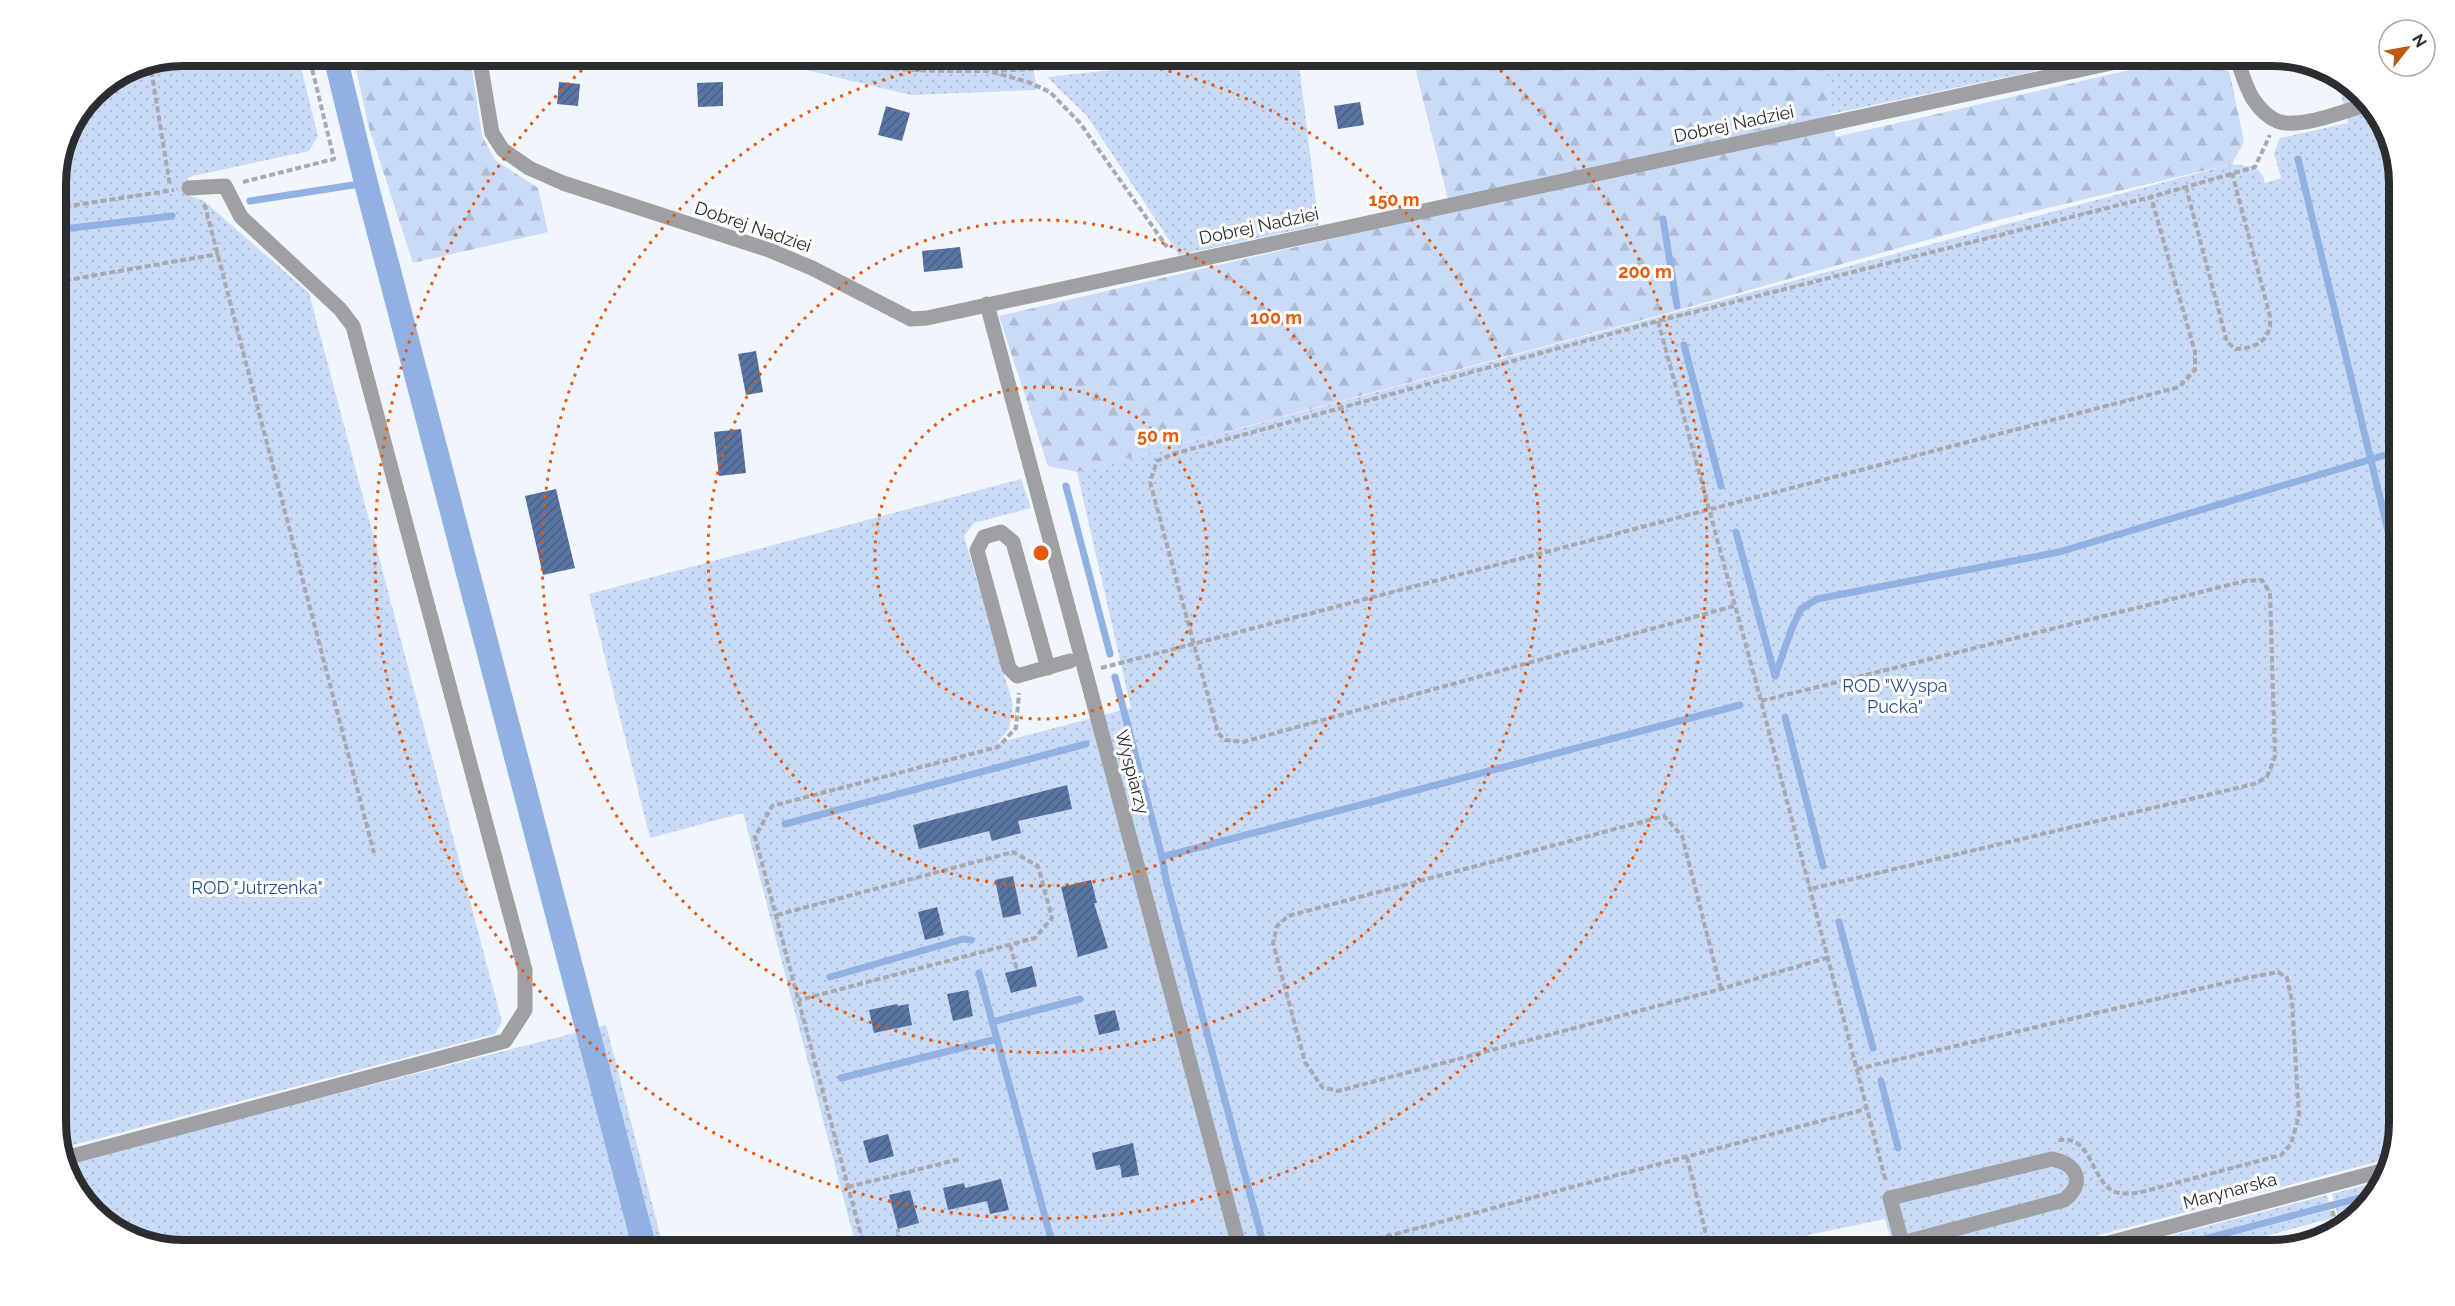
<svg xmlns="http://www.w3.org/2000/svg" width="2455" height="1306" font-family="Raleway,sans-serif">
<defs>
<pattern id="grass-dots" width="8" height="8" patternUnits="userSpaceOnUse" patternTransform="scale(1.5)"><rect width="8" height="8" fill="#cadbf7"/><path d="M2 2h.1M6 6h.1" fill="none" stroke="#aebcd4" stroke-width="1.8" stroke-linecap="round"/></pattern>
<pattern id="forest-firs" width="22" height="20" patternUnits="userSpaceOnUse" patternTransform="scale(1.5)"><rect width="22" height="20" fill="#cadbf7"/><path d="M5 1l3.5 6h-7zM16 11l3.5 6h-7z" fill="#aebcd4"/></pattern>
<pattern id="building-hatch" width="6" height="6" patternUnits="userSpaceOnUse" patternTransform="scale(1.5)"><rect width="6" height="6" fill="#5975a4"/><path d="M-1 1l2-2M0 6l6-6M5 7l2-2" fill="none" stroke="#4a6086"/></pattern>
</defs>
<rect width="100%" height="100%" fill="#f1f5fc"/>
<!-- grass -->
<g fill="url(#grass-dots)">
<path d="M 183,56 L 298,56 L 318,136 L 309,151 L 188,177 L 190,196 L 204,201 L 309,293 L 502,1022 L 495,1034 L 62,1148 L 56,1131 L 56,175 L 65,134 L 93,93 L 135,65 Z"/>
<path d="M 747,56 L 1031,56 L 1037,90 L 911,95 Z"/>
<path d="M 1241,56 L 1298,56 L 1319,225 L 1179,255 L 1087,116 L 1047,77 Z"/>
<path d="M 1825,56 L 2106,56 L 1831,114 Z"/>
<path d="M 2337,77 L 2378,113 L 2399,175 L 2399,1123 L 2391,1158 L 2042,1250 L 1894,1250 L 1885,1219 L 1808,1235 L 1796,1244 L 1794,1250 L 857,1250 L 743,813 L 650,838 L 589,594 L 1021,479 L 1031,508 L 974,523 L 964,536 L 1013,705 L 1009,729 L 997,743 L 1131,708 L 1077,472 L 2232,164 L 2255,167 L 2263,176 L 2265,183 L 2281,178 L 2274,153 L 2280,138 L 2348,123 Z"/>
<path d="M 606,1025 L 664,1250 L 183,1250 L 127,1237 L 77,1194 L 67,1163 Z"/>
<path d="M 2386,1179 L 2376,1190 L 2334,1201 L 2332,1194 Z"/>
<path d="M 2327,1195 L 2329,1203 L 2150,1250 L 2116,1250 Z"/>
<path d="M 2367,1200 L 2354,1213 L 2338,1217 L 2336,1208 Z"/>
<path d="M 2330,1210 L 2332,1218 L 2215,1250 L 2177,1250 Z"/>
</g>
<!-- forest -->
<g fill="url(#forest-firs)">
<path d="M 353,56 L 470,56 L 482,136 L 495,160 L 538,188 L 548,232 L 413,263 L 369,128 Z"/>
<path d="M 1412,56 L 1825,56 L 1831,114 L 1836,137 L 2191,56 L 2207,57 L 2221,63 L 2230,74 L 2244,142 L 2232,164 L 2002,219 L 1657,316 L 1077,472 L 1048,466 L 999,316 L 1451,211 Z"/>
</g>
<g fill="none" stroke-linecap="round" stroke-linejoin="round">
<!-- stream -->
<g stroke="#92b1e3" stroke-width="7">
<path d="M 2298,159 L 2399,576"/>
<path d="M 250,201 L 366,183"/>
<path d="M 1663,219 L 1677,306"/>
<path d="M 56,230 L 172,216"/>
<path d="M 1684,345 L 1721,486"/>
<path d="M 1066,486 L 1110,654"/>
<path d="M 1736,532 L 1775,676"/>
<path d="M 1775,676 L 1792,628 L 1801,609 L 1817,599 L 2059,552 L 2399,451"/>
<path d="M 1115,677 L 1162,857 L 1166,880 L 1265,1250"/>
<path d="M 1785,717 L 1823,866"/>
<path d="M 785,824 L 1086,744"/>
<path d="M 1162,857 L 1740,705"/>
<path d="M 1839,922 L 1873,1048"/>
<path d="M 979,973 L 1054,1250"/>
<path d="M 830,977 L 963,939 L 971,940"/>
<path d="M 992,1022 L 1080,999"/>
<path d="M 841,1078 L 997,1039"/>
<path d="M 1881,1081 L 1898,1148"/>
<path d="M 1015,1250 L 1052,1241"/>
<path d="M 2163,1250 L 2371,1195"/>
</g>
<!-- canal -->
<path stroke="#92b1e3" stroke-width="24" d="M 335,56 L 366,183 L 645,1250"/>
</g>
<!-- building -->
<g fill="url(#building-hatch)">
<path d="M 559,82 L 580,84 L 578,106 L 557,104 Z"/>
<path d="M 723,82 L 723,106 L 698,107 L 697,83 Z"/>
<path d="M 1360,102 L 1364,125 L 1338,129 L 1334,106 Z"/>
<path d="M 886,106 L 910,113 L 902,141 L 878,135 Z"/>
<path d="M 960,247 L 963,268 L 924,272 L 922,251 Z"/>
<path d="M 756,351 L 763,392 L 746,395 L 738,354 Z"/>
<path d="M 741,429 L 746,473 L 719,476 L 714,432 Z"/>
<path d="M 556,489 L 575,568 L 543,575 L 525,496 Z"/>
<path d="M 1067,785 L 1072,809 L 1018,821 L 1021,833 L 992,841 L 989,831 L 919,849 L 913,825 Z"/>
<path d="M 1013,876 L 1021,914 L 1003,918 L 995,880 Z"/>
<path d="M 1091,880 L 1097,903 L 1094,903 L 1108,948 L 1078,957 L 1061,887 Z"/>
<path d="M 937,907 L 944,935 L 925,940 L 918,912 Z"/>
<path d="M 1032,966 L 1037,986 L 1011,993 L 1005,973 Z"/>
<path d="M 968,990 L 973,1016 L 953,1021 L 947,994 Z"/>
<path d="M 897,1004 L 898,1006 L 908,1004 L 912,1025 L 874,1033 L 869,1010 Z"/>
<path d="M 1115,1010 L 1120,1030 L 1099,1035 L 1094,1015 Z"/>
<path d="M 888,1134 L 894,1156 L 869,1163 L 863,1141 Z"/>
<path d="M 1133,1143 L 1139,1175 L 1122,1178 L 1120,1165 L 1096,1170 L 1092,1153 Z"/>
<path d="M 1001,1179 L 1009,1210 L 990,1214 L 987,1201 L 948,1210 L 943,1188 L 964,1183 L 965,1188 Z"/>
<path d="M 910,1190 L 919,1223 L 898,1229 L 889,1195 Z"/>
</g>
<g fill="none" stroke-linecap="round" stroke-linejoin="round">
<!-- path -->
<g stroke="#a7aaaf" stroke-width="4" stroke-dasharray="6 3" stroke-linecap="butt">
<path d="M 786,56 C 866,70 950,74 1030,69 C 1060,67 1091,60 1121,56"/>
<path d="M 955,56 L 985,69"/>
<path d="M 150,62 L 170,186"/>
<path d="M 992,72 L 1028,82 L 1050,92 L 1080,123 L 1167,247"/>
<path d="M 243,182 L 334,159 L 309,56"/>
<path d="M 2186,187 L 2227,342 L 2236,349 C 2258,348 2272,339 2270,316 L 2232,173"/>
<path d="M 203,205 L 205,206 L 374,853"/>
<path d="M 56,208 L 174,190"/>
<path d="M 56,282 L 218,254"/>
<path d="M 1658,321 L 1761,701 L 1886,1182"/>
<path d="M 1734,606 L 1243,742 L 1225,740 L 1218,733 L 1150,482 L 1157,461 L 1173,454 L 1658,321 L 2151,197 L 2255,167 L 2270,135"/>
<path d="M 1101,668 L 2179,387 L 2195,370 L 2195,352 L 2151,197"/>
<path d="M 1761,701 L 2245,581 L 2262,580 L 2270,593 L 2275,757 L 2267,777 L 2254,784 L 1810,889"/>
<path d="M 777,915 L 1013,852 L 1038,866 L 1052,918 L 1035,938 L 799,1000"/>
<path d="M 1010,945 L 1017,970"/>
<path d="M 1721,989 L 1682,836 L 1664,816 L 1288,916 L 1277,926 L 1273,943 L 1305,1062 L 1322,1087 L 1338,1091 L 1721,989 L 1826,958"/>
<path d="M 1857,1069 L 2246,978 L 2278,972 L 2287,978 L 2292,1001 L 2299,1116 L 2291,1144 L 2281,1155 L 2138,1193 C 2133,1193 2125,1194 2119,1193 C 2091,1189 2094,1130 2056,1141"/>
<path d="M 1687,1157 L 1710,1250"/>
<path d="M 848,1187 L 960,1159"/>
<path d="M 2330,1202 L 2337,1228"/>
<path d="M 865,1250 L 755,837 L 772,806 L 998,747 L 1016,728 L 1019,693"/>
<path d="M 898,1250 L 898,1229"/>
<path d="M 1095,1250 L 1144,1238 L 1163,1250"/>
<path d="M 1364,1250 L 1373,1240 L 1866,1109"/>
<path d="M 2254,1250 L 2342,1226"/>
</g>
<!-- minor -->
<g stroke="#9ea0a3" stroke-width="15">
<path d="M 479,56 L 492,133 L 503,150 L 529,168 L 563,183 L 769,250 L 812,268 L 911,319 L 927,318 L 2144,56"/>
<path d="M 2236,56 C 2241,70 2245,86 2253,99 C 2259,108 2268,117 2277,121 C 2299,130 2346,110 2369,104"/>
<path d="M 987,304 L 1240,1250"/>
<path d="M 1048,668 L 1013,542 L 1001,532 L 984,537 L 977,550 L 1009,668 L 1017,676 L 1070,661"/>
<path d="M 65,1158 L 505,1041 L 525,1010 L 525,970 L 353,326 L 340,309 L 241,217 L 225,186 L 189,188"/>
<path d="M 1902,1243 L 2064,1200 C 2086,1183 2077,1164 2052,1159 L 1890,1198 L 1904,1250"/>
<path d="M 2082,1250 L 2389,1169"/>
</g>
</g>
<!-- distance rings -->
<g fill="none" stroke="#e8590c" stroke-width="3" stroke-dasharray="3 6">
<circle cx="1041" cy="553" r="166"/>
<circle cx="1041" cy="553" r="333"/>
<path d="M1080 56A499 499 0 1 1 1002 56"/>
<path d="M1487 58A666 666 0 1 1 595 58"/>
</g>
<g text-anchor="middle" stroke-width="6" stroke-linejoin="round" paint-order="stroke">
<!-- street labels -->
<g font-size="18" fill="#2c2d30" stroke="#fff">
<text transform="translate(1734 124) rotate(-12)" y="6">Dobrej Nadziei</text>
<text transform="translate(1259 226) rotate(-12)" y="6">Dobrej Nadziei</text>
<text transform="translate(753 227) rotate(19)" y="6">Dobrej Nadziei</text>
<text transform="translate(1132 772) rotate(75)" y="6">Wyspiarzy</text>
<text transform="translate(2230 1191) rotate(-15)" y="6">Marynarska</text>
</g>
<!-- park labels -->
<g font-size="18" fill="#2a4e8c" stroke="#fff">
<text x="1895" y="692">ROD "Wyspa<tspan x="1895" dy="21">Pucka"</tspan></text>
<text x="257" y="894">ROD "Jutrzenka"</text>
</g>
</g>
<!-- crop -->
<path d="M0 0H2455V1306H0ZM183 66H2272A117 117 0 0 1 2389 183V1123A117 117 0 0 1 2272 1240H183A117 117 0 0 1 66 1123V183A117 117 0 0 1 183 66Z" fill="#fff" fill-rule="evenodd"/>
<path fill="none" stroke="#2c2d30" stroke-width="8" d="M183 66H2272A117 117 0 0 1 2389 183V1123A117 117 0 0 1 2272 1240H183A117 117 0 0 1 66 1123V183A117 117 0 0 1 183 66Z"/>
<circle cx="1041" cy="553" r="9" fill="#e8590c" stroke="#fff" stroke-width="3"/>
<g font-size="18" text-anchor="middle" font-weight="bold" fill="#e8590c" stroke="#fff" stroke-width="6" stroke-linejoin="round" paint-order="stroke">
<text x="1394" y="206">150 m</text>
<text x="1645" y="278">200 m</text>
<text x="1276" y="324">100 m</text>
<text x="1158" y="442">50 m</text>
</g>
<!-- north arrow -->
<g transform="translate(2407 48) rotate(59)"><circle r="28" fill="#ffffff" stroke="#ababac" stroke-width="1.5"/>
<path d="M0-4.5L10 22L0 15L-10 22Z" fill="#bb5c15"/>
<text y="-9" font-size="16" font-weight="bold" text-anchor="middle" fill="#2c2d30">N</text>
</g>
</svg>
